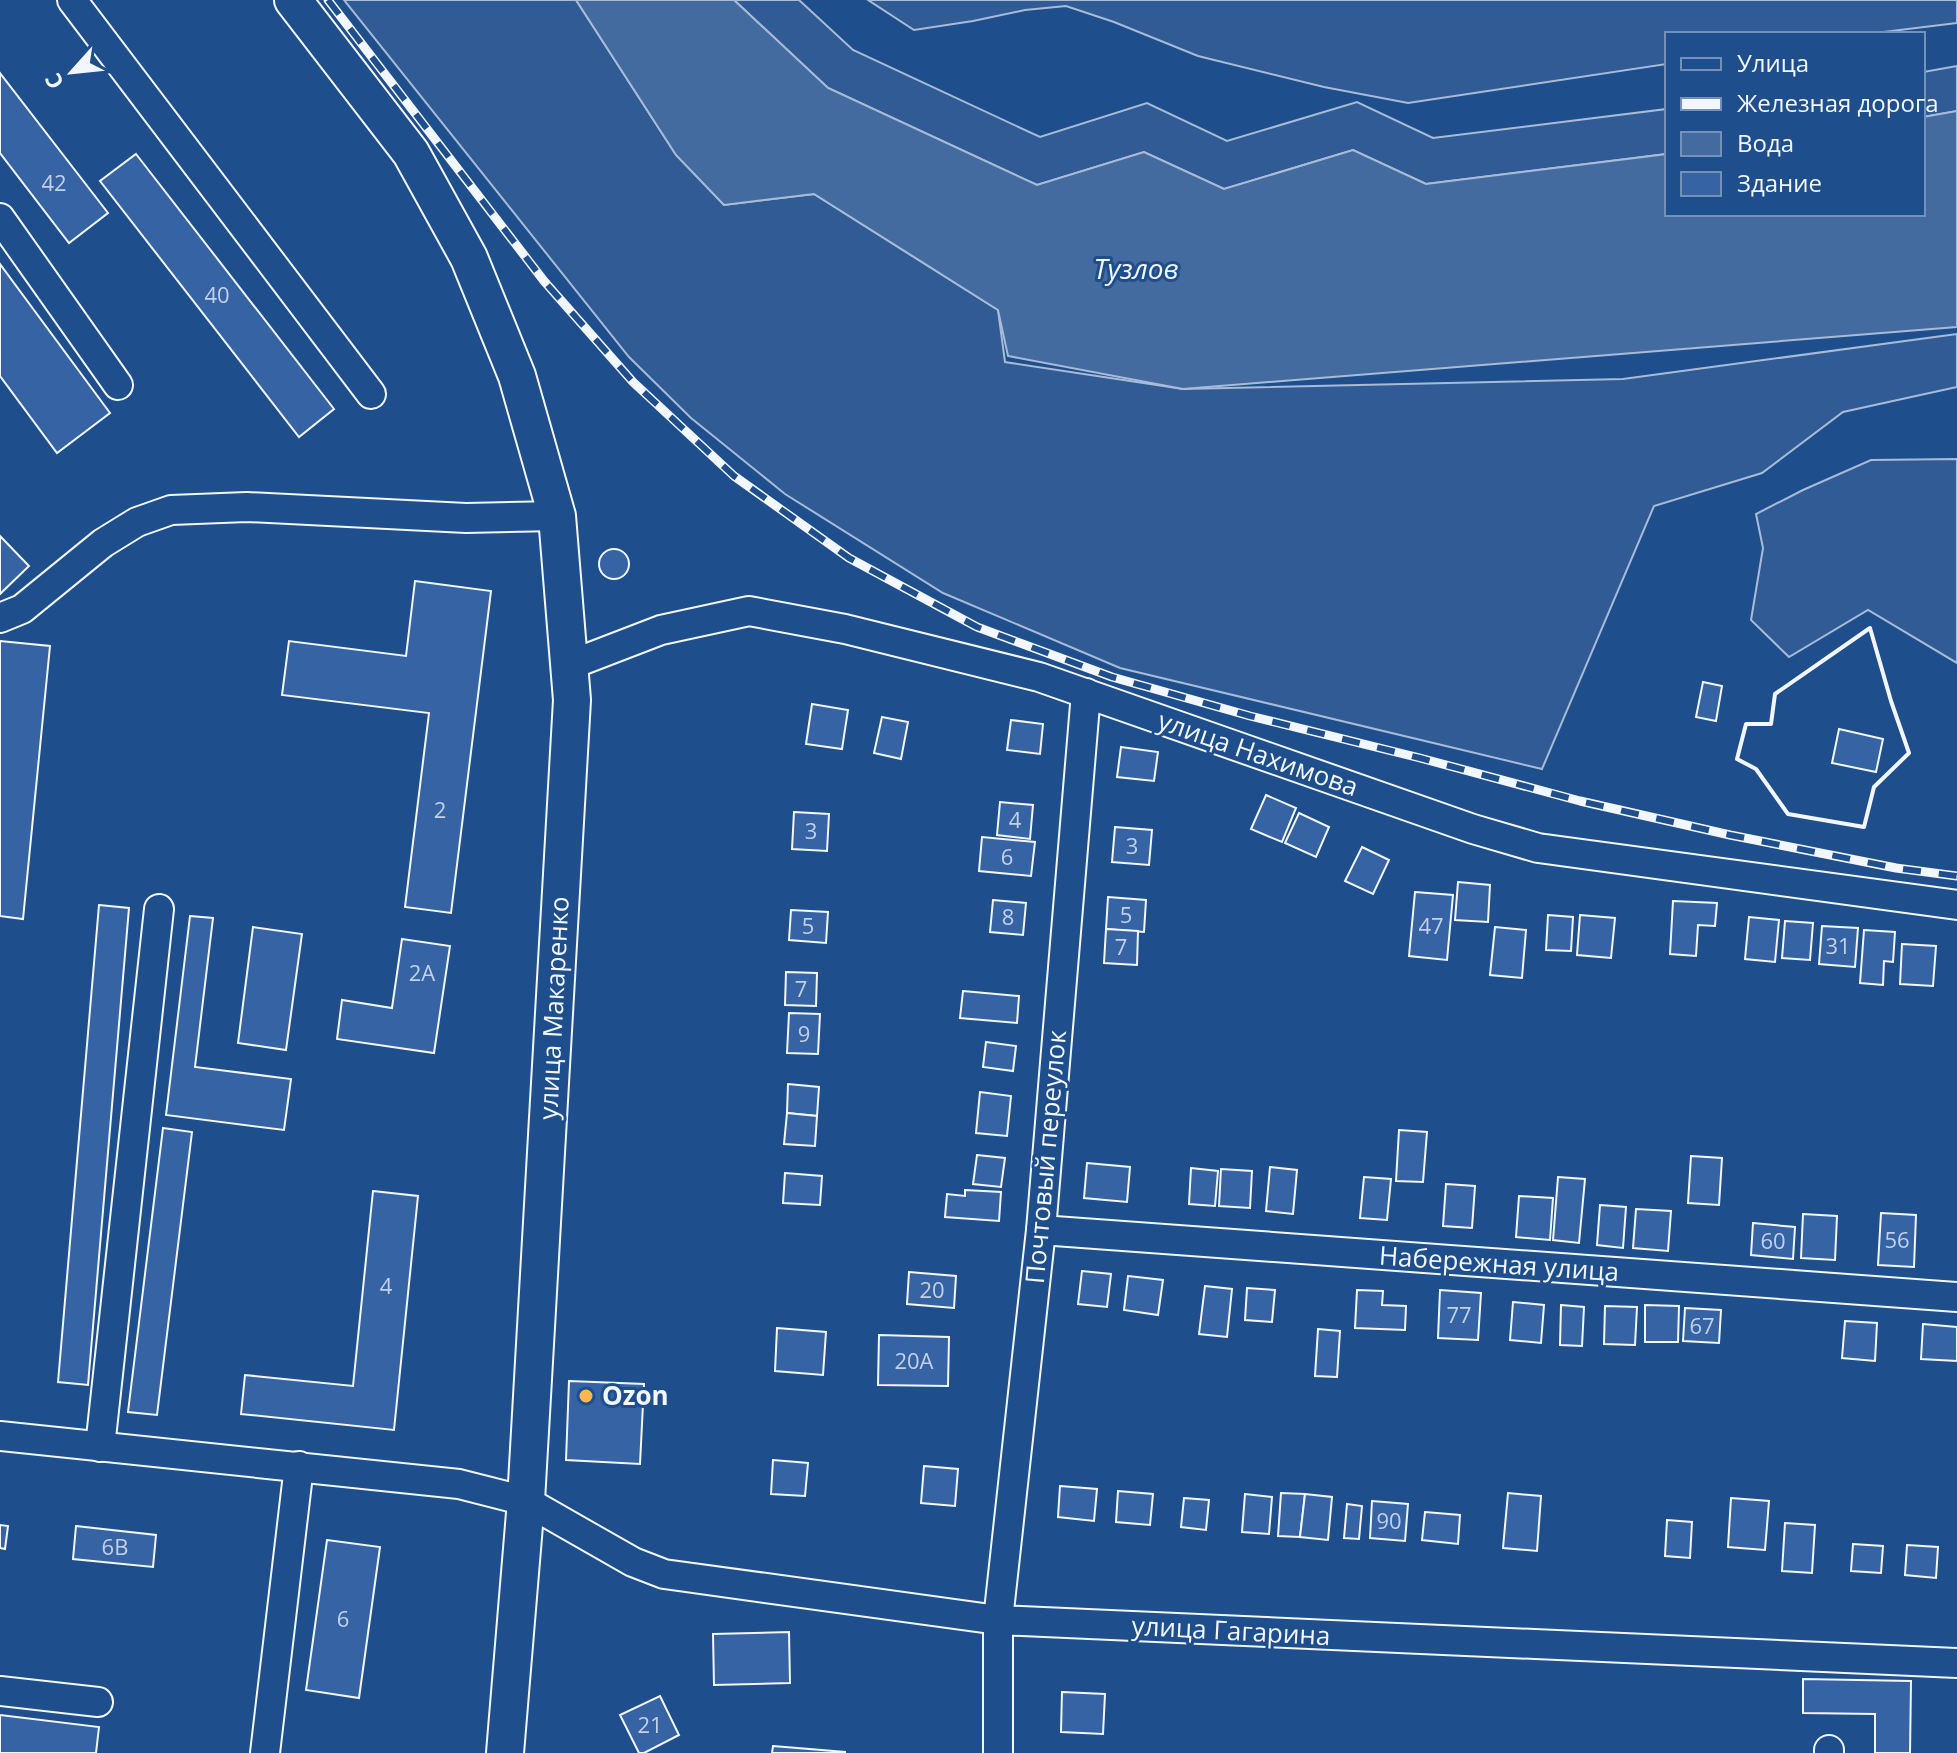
<svg xmlns="http://www.w3.org/2000/svg" width="1957" height="1753" font-family="'Open Sans',sans-serif">
<rect width="100%" height="100%" fill="#1f4e8c"/>
<!-- built -->
<g fill="#305b95" stroke="#a8bbd7" stroke-width="2">
<path d="M 344,0 L 576,0 L 676,155 L 724,205 L 814,194 L 998,310 L 1005,362 L 1183,389 L 1623,379 L 1957,334 L 1957,387 L 1843,412 L 1762,473 L 1654,506 L 1542,769 L 1120,668 L 943,593 L 785,494 L 691,418 L 629,357 Z"/>
<path d="M 734,0 L 799,0 L 853,50 L 1040,137 L 1147,103 L 1227,141 L 1357,102 L 1433,138 L 1667,109 L 1667,154 L 1426,184 L 1353,150 L 1224,189 L 1144,152 L 1037,185 L 828,88 Z"/>
<path d="M 868,0 L 1957,0 L 1957,23 L 1867,34 L 1667,34 L 1667,64 L 1408,103 L 1324,87 L 1198,56 L 1114,22 L 1066,6 L 1025,10 L 973,21 L 914,30 Z"/>
<path d="M 1957,66 L 1957,111 L 1923,117 L 1923,72 Z"/>
<path d="M 1957,459 L 1957,663 L 1868,610 L 1789,657 L 1751,620 L 1763,548 L 1756,514 L 1803,490 L 1871,460 Z"/>
</g>
<!-- water -->
<path fill="#446ba0" stroke="#a8bbd7" stroke-width="2" d="M 576,0 L 734,0 L 828,88 L 1037,185 L 1144,152 L 1224,189 L 1353,150 L 1426,184 L 1667,154 L 1667,214 L 1923,214 L 1923,117 L 1957,111 L 1957,327 L 1183,389 L 1008,356 L 998,310 L 814,194 L 724,205 L 676,155 Z"/>
<!-- building -->
<g fill="#3563a3" stroke="#f2f6ff" stroke-width="2">
<path d="M 0,73 L 108,213 L 69,243 L 0,153 Z"/>
<path d="M 136,154 L 334,409 L 299,437 L 100,181 Z"/>
<path d="M 0,264 L 110,413 L 57,453 L 0,376 Z"/>
<path d="M 0,536 L 29,566 L 0,594 Z"/>
<circle cx="614" cy="564" r="15"/>
<path d="M 415,581 L 491,591 L 451,913 L 405,907 L 429,713 L 282,695 L 289,641 L 406,656 Z"/>
<path d="M 0,641 L 50,646 L 23,919 L 0,916 Z"/>
<path d="M 1703,682 L 1722,686 L 1716,721 L 1696,717 Z"/>
<path d="M 812,704 L 848,710 L 842,749 L 806,744 Z"/>
<path d="M 882,717 L 908,722 L 901,759 L 874,753 Z"/>
<path d="M 1011,720 L 1043,724 L 1040,754 L 1007,750 Z"/>
<path d="M 1839,729 L 1883,739 L 1876,772 L 1832,763 Z"/>
<path d="M 1121,747 L 1158,752 L 1154,781 L 1117,777 Z"/>
<path d="M 1266,795 L 1296,808 L 1282,842 L 1251,829 Z"/>
<path d="M 1000,802 L 1033,805 L 1030,839 L 997,835 Z"/>
<path d="M 794,812 L 829,814 L 827,851 L 792,849 Z"/>
<path d="M 1299,813 L 1329,827 L 1316,857 L 1285,843 Z"/>
<path d="M 1115,827 L 1152,830 L 1149,865 L 1112,862 Z"/>
<path d="M 982,837 L 1035,842 L 1031,876 L 979,871 Z"/>
<path d="M 1362,847 L 1389,860 L 1373,894 L 1345,881 Z"/>
<path d="M 1458,882 L 1490,885 L 1488,922 L 1455,920 Z"/>
<path d="M 1415,892 L 1453,895 L 1447,960 L 1409,956 Z"/>
<path d="M 1108,897 L 1146,900 L 1144,932 L 1106,929 Z"/>
<path d="M 993,900 L 1026,903 L 1023,935 L 990,932 Z"/>
<path d="M 1673,901 L 1717,903 L 1715,926 L 1698,925 L 1696,956 L 1670,954 Z"/>
<path d="M 99,905 L 129,908 L 88,1385 L 58,1382 Z"/>
<path d="M 791,910 L 828,912 L 826,943 L 789,940 Z"/>
<path d="M 1548,915 L 1573,917 L 1571,951 L 1546,950 Z"/>
<path d="M 1580,915 L 1615,918 L 1611,958 L 1577,955 Z"/>
<path d="M 190,916 L 213,918 L 195,1067 L 291,1079 L 284,1130 L 166,1115 Z"/>
<path d="M 1749,917 L 1779,920 L 1775,962 L 1745,959 Z"/>
<path d="M 1785,921 L 1813,923 L 1810,960 L 1782,958 Z"/>
<path d="M 1822,926 L 1858,928 L 1855,967 L 1819,964 Z"/>
<path d="M 253,927 L 302,934 L 286,1050 L 238,1043 Z"/>
<path d="M 1495,927 L 1526,930 L 1522,978 L 1490,975 Z"/>
<path d="M 1106,929 L 1138,931 L 1137,965 L 1104,963 Z"/>
<path d="M 1864,930 L 1895,932 L 1893,962 L 1884,961 L 1883,985 L 1860,983 Z"/>
<path d="M 402,939 L 450,946 L 434,1053 L 337,1039 L 342,1000 L 392,1008 Z"/>
<path d="M 1902,944 L 1936,946 L 1933,986 L 1900,984 Z"/>
<path d="M 786,972 L 817,973 L 816,1006 L 785,1005 Z"/>
<path d="M 963,991 L 1019,996 L 1017,1023 L 960,1018 Z"/>
<path d="M 789,1013 L 820,1014 L 818,1054 L 787,1053 Z"/>
<path d="M 986,1042 L 1016,1046 L 1013,1071 L 983,1067 Z"/>
<path d="M 788,1084 L 819,1087 L 817,1116 L 787,1113 Z"/>
<path d="M 980,1092 L 1011,1096 L 1007,1136 L 976,1133 Z"/>
<path d="M 787,1113 L 817,1116 L 815,1146 L 784,1144 Z"/>
<path d="M 163,1128 L 192,1132 L 157,1415 L 128,1412 Z"/>
<path d="M 1399,1130 L 1427,1132 L 1423,1182 L 1396,1181 Z"/>
<path d="M 977,1155 L 1005,1158 L 1001,1187 L 973,1184 Z"/>
<path d="M 1691,1156 L 1722,1158 L 1719,1205 L 1688,1203 Z"/>
<path d="M 1087,1163 L 1130,1167 L 1127,1202 L 1084,1198 Z"/>
<path d="M 1270,1167 L 1297,1170 L 1293,1214 L 1266,1211 Z"/>
<path d="M 1191,1168 L 1218,1171 L 1215,1206 L 1189,1204 Z"/>
<path d="M 1221,1169 L 1252,1171 L 1250,1208 L 1219,1206 Z"/>
<path d="M 785,1173 L 822,1176 L 820,1205 L 783,1203 Z"/>
<path d="M 1364,1177 L 1391,1179 L 1387,1220 L 1360,1218 Z"/>
<path d="M 1558,1177 L 1585,1179 L 1579,1243 L 1553,1240 Z"/>
<path d="M 1446,1184 L 1475,1186 L 1472,1228 L 1443,1226 Z"/>
<path d="M 965,1190 L 1001,1192 L 999,1221 L 945,1217 L 947,1194 L 965,1196 Z"/>
<path d="M 373,1191 L 418,1196 L 394,1430 L 241,1414 L 245,1375 L 353,1386 Z"/>
<path d="M 1519,1196 L 1553,1198 L 1550,1240 L 1516,1237 Z"/>
<path d="M 1600,1205 L 1626,1207 L 1623,1248 L 1597,1245 Z"/>
<path d="M 1636,1209 L 1671,1211 L 1668,1251 L 1633,1248 Z"/>
<path d="M 1881,1213 L 1916,1215 L 1914,1267 L 1878,1265 Z"/>
<path d="M 1803,1214 L 1837,1216 L 1835,1260 L 1801,1258 Z"/>
<path d="M 1753,1223 L 1795,1227 L 1793,1259 L 1751,1255 Z"/>
<path d="M 1082,1271 L 1111,1274 L 1107,1307 L 1078,1304 Z"/>
<path d="M 909,1272 L 956,1276 L 954,1308 L 907,1304 Z"/>
<path d="M 1128,1276 L 1163,1280 L 1158,1315 L 1124,1310 Z"/>
<path d="M 1205,1286 L 1232,1289 L 1227,1337 L 1199,1334 Z"/>
<path d="M 1247,1288 L 1275,1290 L 1272,1322 L 1245,1320 Z"/>
<path d="M 1357,1290 L 1383,1291 L 1382,1305 L 1406,1306 L 1405,1330 L 1355,1328 Z"/>
<path d="M 1440,1290 L 1481,1293 L 1478,1340 L 1438,1338 Z"/>
<path d="M 1513,1302 L 1544,1305 L 1541,1343 L 1510,1340 Z"/>
<path d="M 1561,1305 L 1584,1307 L 1582,1346 L 1560,1345 Z"/>
<path d="M 1645,1305 L 1679,1306 L 1678,1342 L 1645,1342 Z"/>
<path d="M 1605,1306 L 1637,1307 L 1635,1345 L 1604,1344 Z"/>
<path d="M 1685,1308 L 1721,1310 L 1719,1343 L 1683,1341 Z"/>
<path d="M 1845,1321 L 1877,1323 L 1875,1361 L 1842,1358 Z"/>
<path d="M 1923,1324 L 1957,1327 L 1957,1361 L 1921,1359 Z"/>
<path d="M 777,1328 L 826,1332 L 823,1375 L 775,1371 Z"/>
<path d="M 1318,1329 L 1340,1331 L 1337,1377 L 1315,1376 Z"/>
<path d="M 879,1335 L 949,1337 L 948,1386 L 878,1385 Z"/>
<path d="M 569,1381 L 644,1384 L 640,1464 L 566,1460 Z"/>
<path d="M 773,1460 L 808,1463 L 805,1496 L 771,1494 Z"/>
<path d="M 924,1466 L 958,1469 L 955,1506 L 921,1503 Z"/>
<path d="M 1060,1486 L 1097,1489 L 1094,1521 L 1058,1517 Z"/>
<path d="M 1118,1491 L 1153,1494 L 1150,1525 L 1116,1522 Z"/>
<path d="M 1281,1493 L 1305,1494 L 1300,1537 L 1278,1536 Z"/>
<path d="M 1508,1493 L 1541,1496 L 1537,1551 L 1503,1548 Z"/>
<path d="M 1245,1494 L 1272,1497 L 1269,1534 L 1242,1532 Z"/>
<path d="M 1305,1494 L 1332,1497 L 1328,1540 L 1300,1537 Z"/>
<path d="M 1184,1498 L 1209,1500 L 1206,1530 L 1181,1527 Z"/>
<path d="M 1731,1498 L 1769,1501 L 1765,1550 L 1728,1547 Z"/>
<path d="M 1372,1501 L 1408,1504 L 1405,1541 L 1370,1538 Z"/>
<path d="M 1347,1504 L 1362,1506 L 1359,1539 L 1344,1538 Z"/>
<path d="M 1425,1512 L 1460,1515 L 1458,1544 L 1422,1540 Z"/>
<path d="M 1667,1520 L 1692,1522 L 1690,1558 L 1665,1556 Z"/>
<path d="M 1785,1523 L 1815,1525 L 1812,1573 L 1782,1571 Z"/>
<path d="M 0,1525 L 8,1526 L 5,1549 L 0,1548 Z"/>
<path d="M 76,1526 L 156,1535 L 153,1567 L 73,1559 Z"/>
<path d="M 327,1540 L 380,1547 L 359,1698 L 306,1690 Z"/>
<path d="M 1853,1544 L 1883,1546 L 1881,1573 L 1851,1571 Z"/>
<path d="M 1907,1545 L 1938,1547 L 1936,1578 L 1905,1575 Z"/>
<path d="M 789,1632 L 790,1683 L 714,1685 L 713,1634 Z"/>
<path d="M 1803,1679 L 1911,1681 L 1910,1753 L 1875,1753 L 1875,1714 L 1803,1713 Z"/>
<path d="M 1062,1692 L 1105,1694 L 1103,1734 L 1061,1732 Z"/>
<path d="M 660,1696 L 679,1735 L 644,1753 L 639,1753 L 620,1715 Z"/>
<path d="M 0,1715 L 99,1727 L 96,1753 L 0,1753 Z"/>
<path d="M 773,1746 L 845,1752 L 845,1753 L 772,1753 Z"/>
</g>
<g fill="none" stroke-linecap="round" stroke-linejoin="round">
<!-- minor casing -->
<g stroke="#f2f6ff" stroke-width="32">
<g id="minor">
<path d="M 72,0 L 371,394"/>
<path d="M 0,218 L 118,385"/>
<path d="M 0,618 L 22,609 L 103,543 L 137,522 L 171,510 L 247,507 L 466,518 L 557,516"/>
<path d="M 570,665 L 661,630 L 749,611 L 845,629 L 1039,677 L 1473,829 L 1538,848 L 1957,905"/>
<path d="M 1041,1230 L 1957,1297"/>
<path d="M 0,1436 L 459,1484 L 526,1501 L 633,1562 L 664,1574 L 998,1620 L 1957,1663"/>
<path d="M 100,1447 L 159,909"/>
<path d="M 0,1691 L 98,1702"/>
<path d="M 1829,1750 L 1829,1753"/>
<path d="M 265,1753 L 299,1466"/>
<path d="M 998,1753 L 998,1620 L 1041,1230 L 1086,693"/>
</g>
</g>
<!-- major casing -->
<g stroke="#f2f6ff" stroke-width="40">
<path id="major" d="M 293,0 L 411,153 L 469,258 L 517,376 L 557,516 L 572,700 L 526,1501 L 505,1753"/>
</g>
<!-- minor -->
<use href="#minor" stroke="#1f4e8c" stroke-width="28"/>
<!-- major -->
<use href="#major" stroke="#1f4e8c" stroke-width="36"/>
<!-- rail casing -->
<g stroke="#f2f6ff" stroke-width="9">
<path id="rail" d="M 328,0 L 544,281 L 633,382 L 734,476 L 849,558 L 977,627 L 1112,677 L 1250,716 L 1420,758 L 1580,801 L 1730,835 L 1896,868 L 1957,876"/>
</g>
<!-- rail -->
<use href="#rail" stroke="#1f4e8c" stroke-width="6" stroke-dasharray="18" stroke-linecap="butt"/>
<!-- wall -->
<path stroke="#f2f6ff" stroke-width="4" d="M 1870,628 L 1891,701 L 1909,753 L 1874,787 L 1864,827 L 1788,814 L 1756,769 L 1737,759 L 1746,724 L 1771,724 L 1775,694 Z"/>
</g>
<!-- markers -->
<circle fill="#ffb74d" stroke="#1f4e8c" stroke-width="3" cx="586" cy="1396" r="8"/>
<g text-anchor="middle" stroke-width="6" stroke-linejoin="round" paint-order="stroke">
<!-- number labels -->
<g font-size="22" fill="#c3d1e8">
<text x="54" y="191">42</text>
<text x="217" y="303">40</text>
<text x="440" y="818">2</text>
<text x="1015" y="828">4</text>
<text x="811" y="839">3</text>
<text x="1132" y="854">3</text>
<text x="1007" y="865">6</text>
<text x="1126" y="923">5</text>
<text x="1008" y="925">8</text>
<text x="808" y="934">5</text>
<text x="1431" y="934">47</text>
<text x="1838" y="954">31</text>
<text x="1121" y="955">7</text>
<text x="422" y="981">2А</text>
<text x="801" y="997">7</text>
<text x="804" y="1042">9</text>
<text x="1897" y="1248">56</text>
<text x="1773" y="1249">60</text>
<text x="386" y="1294">4</text>
<text x="932" y="1298">20</text>
<text x="1459" y="1323">77</text>
<text x="1702" y="1334">67</text>
<text x="914" y="1369">20А</text>
<text x="1389" y="1529">90</text>
<text x="115" y="1555">6В</text>
<text x="343" y="1627">6</text>
<text x="650" y="1733">21</text>
</g>
<!-- street labels -->
<g font-size="26" fill="#f2f6ff" stroke="#1f4e8c">
<text transform="translate(1258 754) rotate(19)" y="9">улица Нахимова</text>
<text transform="translate(554 1008) rotate(-87)" y="9">улица Макаренко</text>
<text transform="translate(1046 1157) rotate(-85)" y="9">Почтовый переулок</text>
<text transform="translate(1499 1264) rotate(4)" y="9">Набережная улица</text>
<text transform="translate(1231 1631) rotate(3)" y="9">улица Гагарина</text>
</g>
<!-- poi labels -->
<g font-size="26" font-weight="bold" fill="#f2f6ff" stroke="#1f4e8c" text-anchor="start">
<text x="602" y="1405">Ozon</text>
</g>
<!-- water labels -->
<g font-size="28" font-style="italic" fill="#f2f6ff" stroke="#1f4e8c">
<text x="1136" y="279">Тузлов</text>
</g>
</g>
<!-- legend -->
<rect x="1665" y="32" width="260" height="184" fill="#1f4e8c" stroke="#7391ba" stroke-width="2"/>
<rect x="1681" y="58" width="40" height="12" fill="#1f4e8c" stroke="#7391ba" stroke-width="2"/>
<text x="1737" y="72" font-size="24" fill="#f2f6ff">Улица</text>
<rect x="1681" y="98" width="40" height="12" fill="#f2f6ff" stroke="#7391ba" stroke-width="2"/>
<text x="1737" y="112" font-size="24" fill="#f2f6ff">Железная дорога</text>
<rect x="1681" y="132" width="40" height="24" fill="#446ba0" stroke="#7391ba" stroke-width="2"/>
<text x="1737" y="152" font-size="24" fill="#f2f6ff">Вода</text>
<rect x="1681" y="172" width="40" height="24" fill="#3563a3" stroke="#7391ba" stroke-width="2"/>
<text x="1737" y="192" font-size="24" fill="#f2f6ff">Здание</text>
<!-- north arrow -->
<g transform="translate(72 72) rotate(243)" stroke="#1f4e8c" stroke-width="6" paint-order="stroke">
<path d="M0-6L14 30L0 20L-14 30Z" fill="#f2f6ff"/>
<text y="-12" font-size="22" font-weight="bold" text-anchor="middle" fill="#f2f6ff">С</text>
</g>
</svg>
